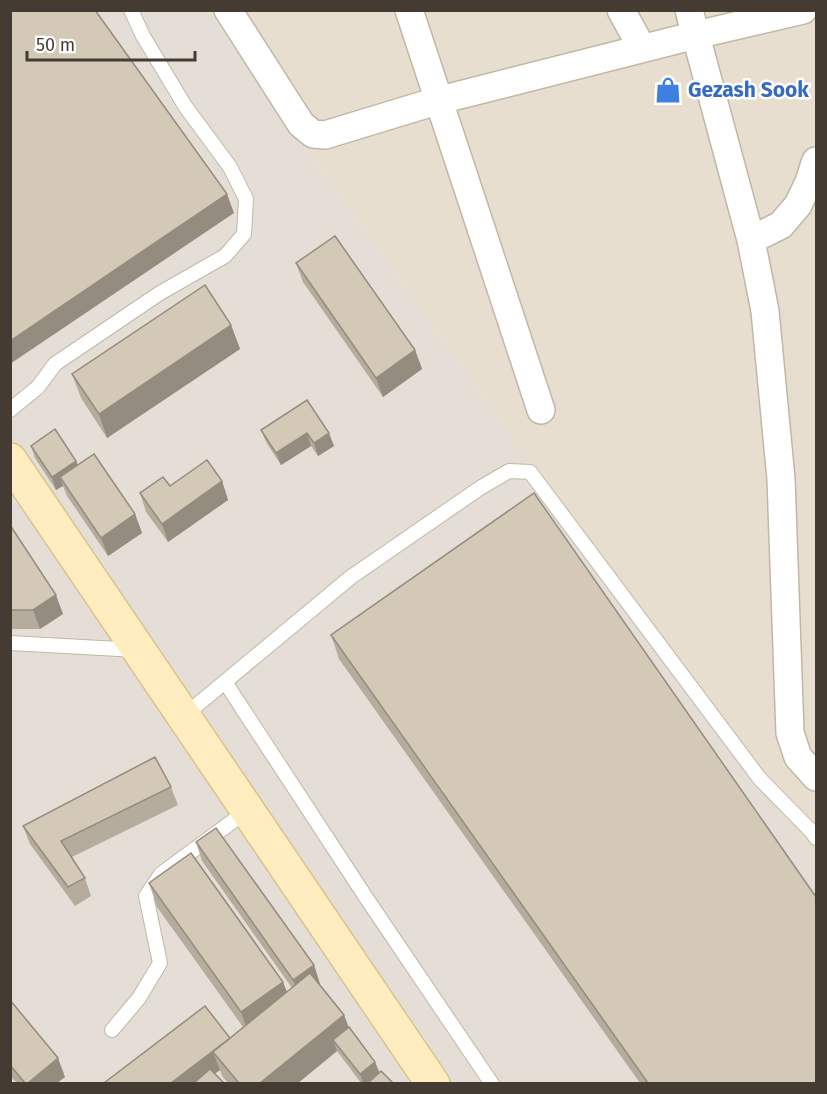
<svg xmlns="http://www.w3.org/2000/svg" width="827" height="1094" font-family="'Fira Sans',sans-serif">
<rect width="100%" height="100%" fill="#f3ede1"/>
<!-- residential -->
<path fill="#e7decf" d="M 208,11 L 816,11 L 816,863 Z"/>
<!-- industrial -->
<path fill="#e4ded7" d="M 10,11 L 208,11 L 816,863 L 816,1083 L 11,1083 Z"/>
<g fill="none" stroke-linecap="round" stroke-linejoin="round">
<!-- service casing -->
<g stroke="#c1b7a6" stroke-width="16">
<g id="service">
<path d="M 10,410 L 38,387 L 55,364 L 160,293 L 225,256 L 244,234 L 246,199 L 230,167 L 185,106 L 143,36 L 131,10"/>
<path d="M 10,643 L 137,650"/>
<path d="M 225,682 L 367,899 L 492,1084"/>
<path d="M 185,715 L 351,577 L 480,488 L 509,471 L 530,472 L 760,779 L 812,832 L 816,838"/>
<path d="M 112,1030 L 139,998 L 160,963 L 146,896 L 161,874 L 248,810"/>
</g>
</g>
<!-- minor casing -->
<g stroke="#c1b7a6" stroke-width="30">
<g id="minor">
<path d="M 228,10 L 301,124 L 313,134 L 325,135 L 440,100 L 696,35 L 803,10"/>
<path d="M 409,10 L 541,410"/>
<path d="M 621,10 L 642,48"/>
<path d="M 689,10 L 751,240 L 765,311 L 781,479 L 790,733 L 798,757 L 816,777"/>
<path d="M 751,240 L 781,225 L 798,205 L 809,182 L 815,163 L 816,161"/>
</g>
</g>
<!-- secondary casing -->
<g stroke="#dac38e" stroke-width="36">
<path id="secondary" d="M 10,460 L 433,1084"/>
</g>
<!-- service -->
<use href="#service" stroke="#fff" stroke-width="14"/>
<!-- minor -->
<use href="#minor" stroke="#fff" stroke-width="27"/>
<!-- secondary -->
<use href="#secondary" stroke="#ffedbf" stroke-width="33"/>
</g>
<!-- wall -->
<g fill="#b6ac9d">
<path d="M 296,263 L 415,350 L 422,369 L 383,397 L 303,282 Z"/>
<path d="M 231,325 L 240,349 L 107,438 L 81,398 L 72,374 Z"/>
<path d="M 307,400 L 334,446 L 318,456 L 311,446 L 281,465 L 266,442 L 261,430 Z"/>
<path d="M 31,446 L 76,461 L 78,465 L 135,514 L 142,533 L 108,556 L 67,496 L 63,486 L 56,490 L 35,458 Z"/>
<path d="M 222,481 L 228,500 L 168,542 L 146,512 L 140,493 L 170,486 Z"/>
<path d="M 10,525 L 63,614 L 40,629 L 12,629 L 10,627 Z"/>
<path d="M 331,635 L 816,1083 L 640,1083 L 339,659 Z"/>
<path d="M 171,787 L 178,805 L 72,857 L 85,878 L 91,896 L 75,906 L 30,844 L 23,826 Z"/>
<path d="M 196,842 L 314,965 L 320,984 L 344,1015 L 349,1028 L 375,1062 L 380,1073 L 393,1083 L 361,1083 L 337,1051 L 298,1083 L 228,1083 L 222,1076 L 220,1070 L 214,1074 L 104,1083 L 230,1038 L 243,1027 L 157,907 L 149,883 L 283,982 L 287,992 L 292,988 L 202,861 Z"/>
<path d="M 10,1000 L 65,1077 L 57,1083 L 17,1083 L 10,1076 Z"/>
</g>
<!-- shaded-wall -->
<g fill="#948c7f">
<path d="M 227,194 L 234,213 L 10,364 L 10,341 Z"/>
<path d="M 231,325 L 240,349 L 107,438 L 99,414 Z"/>
<path d="M 415,350 L 422,369 L 383,397 L 376,378 Z"/>
<path d="M 307,433 L 311,446 L 281,465 L 276,453 Z"/>
<path d="M 329,433 L 334,446 L 318,456 L 314,443 Z"/>
<path d="M 76,461 L 81,474 L 60,477 L 63,486 L 56,490 L 52,477 Z"/>
<path d="M 222,481 L 228,500 L 168,542 L 162,524 Z"/>
<path d="M 135,514 L 142,533 L 108,556 L 101,538 Z"/>
<path d="M 56,595 L 63,614 L 40,629 L 33,610 Z"/>
<path d="M 314,965 L 320,984 L 300,998 L 293,980 Z"/>
<path d="M 283,982 L 292,1006 L 249,1036 L 241,1012 Z"/>
<path d="M 344,1015 L 353,1039 L 333,1040 L 337,1051 L 298,1083 L 260,1083 Z"/>
<path d="M 230,1038 L 213,1052 L 220,1070 L 202,1083 L 171,1083 Z"/>
<path d="M 58,1058 L 65,1077 L 57,1083 L 28,1083 Z"/>
<path d="M 375,1062 L 380,1075 L 369,1083 L 363,1083 L 360,1074 Z"/>
</g>
<!-- building -->
<g fill="#d4c8b6" stroke="#948c7f" stroke-width="1.5">
<path d="M 10,10 L 95,10 L 227,194 L 10,341 Z"/>
<path d="M 335,236 L 415,350 L 376,378 L 296,263 Z"/>
<path d="M 205,285 L 231,325 L 99,414 L 72,374 Z"/>
<path d="M 307,400 L 329,433 L 314,443 L 307,433 L 276,453 L 261,430 Z"/>
<path d="M 55,429 L 76,461 L 52,477 L 31,446 Z"/>
<path d="M 94,454 L 135,514 L 101,538 L 60,477 Z"/>
<path d="M 207,460 L 222,481 L 162,524 L 140,493 L 163,477 L 170,486 Z"/>
<path d="M 534,493 L 816,897 L 816,1083 L 648,1083 L 331,635 Z"/>
<path d="M 10,525 L 56,595 L 33,610 L 10,610 Z"/>
<path d="M 155,757 L 171,787 L 61,841 L 85,878 L 68,887 L 23,826 Z"/>
<path d="M 216,828 L 314,965 L 293,980 L 196,842 Z"/>
<path d="M 191,853 L 283,982 L 241,1012 L 149,883 Z"/>
<path d="M 310,973 L 344,1015 L 260,1083 L 239,1083 L 213,1052 Z"/>
<path d="M 10,1000 L 58,1058 L 28,1083 L 25,1083 L 10,1065 Z"/>
<path d="M 205,1006 L 230,1038 L 171,1083 L 104,1083 Z"/>
<path d="M 349,1027 L 375,1062 L 360,1074 L 333,1040 Z"/>
<path d="M 210,1069 L 224,1083 L 194,1083 Z"/>
<path d="M 381,1071 L 393,1083 L 368,1083 Z"/>
</g>
<!-- icons -->
<defs>
<g id="shop-bare" transform="scale(2.07)"><path d="M-5-2.5h2.3a2.7 3.5 0 0 1 5.4 0H5L5.5 6h-11ZM-1.5-2.5h3a1.5 2.3 0 0 0-3 0Z" fill="#3f7fe0" stroke="#fff" stroke-width="2.5" paint-order="stroke"/></g>
</defs>
<g fill-rule="evenodd">
<use href="#shop-bare" x="668" y="90"/>
</g>
<g text-anchor="middle" stroke-width="5" stroke-linejoin="round" paint-order="stroke">
<!-- shop labels -->
<g font-size="21" font-weight="bold" fill="#366cbe" stroke="#fff" text-anchor="start">
<text x="688" y="97">Gezash Sook</text>
</g>
</g>
<!-- border -->
<rect width="827" height="1094" fill="none" stroke="#443c32" stroke-width="24"/>
<!-- scale -->
<path d="M27 51v9h168v-9" fill="none" stroke="#443c32" stroke-width="3"/>
<text x="36" y="51" font-size="18" fill="#443c32" stroke="#ffffff" stroke-width="4.5" paint-order="stroke">50 m</text>
</svg>
